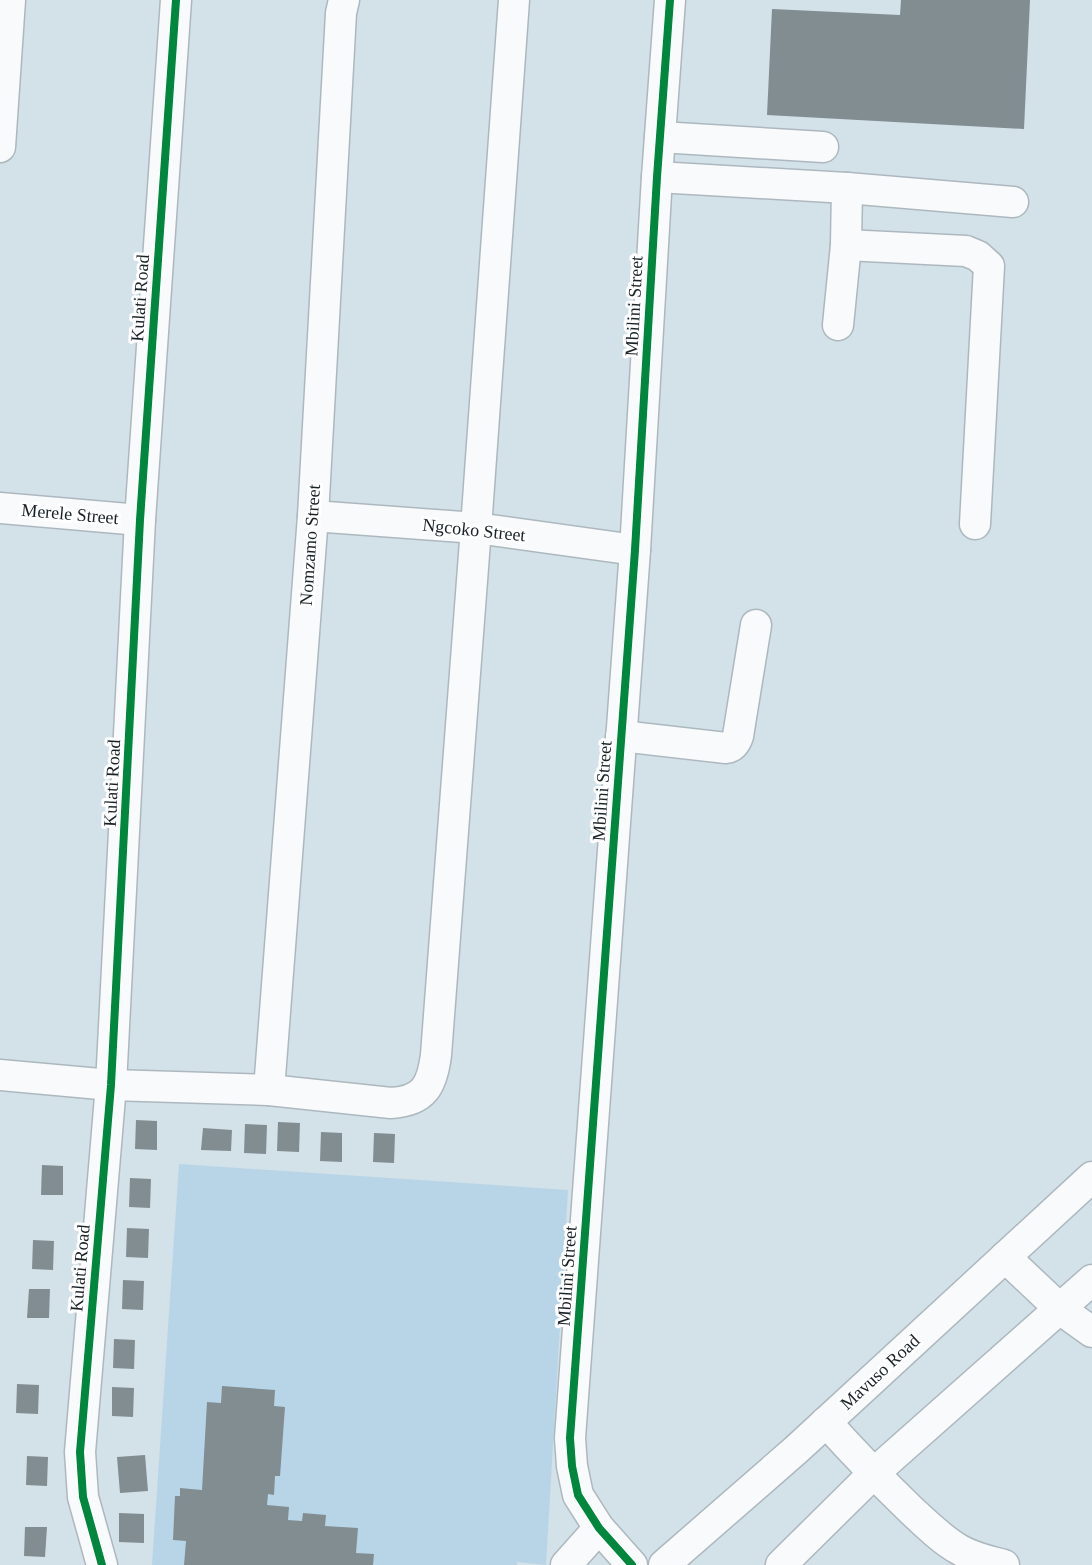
<svg xmlns="http://www.w3.org/2000/svg" width="1092" height="1565" font-family="'Times New Roman',serif">
<rect width="100%" height="100%" fill="#d3e1e9"/>
<!-- green -->
<path fill="#b8d5e7" d="M 179,1164 L 568,1190 L 546,1565 L 517,1562 L 517,1565 L 152,1565 Z"/>
<!-- building -->
<g fill="#828d92">
<path d="M 901,0 L 1030,0 L 1024,129 L 767,115 L 772,9 L 900,15 Z"/>
<path d="M 136,1120 L 157,1121 L 157,1150 L 135,1149 Z"/>
<path d="M 278,1122 L 300,1123 L 299,1152 L 277,1151 Z"/>
<path d="M 245,1124 L 267,1125 L 266,1154 L 244,1153 Z"/>
<path d="M 203,1128 L 232,1130 L 231,1151 L 201,1150 Z"/>
<path d="M 321,1132 L 342,1133 L 342,1162 L 320,1161 Z"/>
<path d="M 374,1133 L 395,1134 L 394,1163 L 373,1162 Z"/>
<path d="M 42,1165 L 63,1166 L 63,1195 L 41,1195 Z"/>
<path d="M 130,1178 L 151,1179 L 150,1208 L 129,1207 Z"/>
<path d="M 127,1228 L 149,1229 L 148,1258 L 126,1257 Z"/>
<path d="M 33,1240 L 54,1241 L 53,1270 L 32,1269 Z"/>
<path d="M 123,1280 L 144,1281 L 143,1310 L 122,1309 Z"/>
<path d="M 29,1289 L 50,1289 L 49,1318 L 27,1318 Z"/>
<path d="M 114,1339 L 135,1340 L 134,1369 L 113,1368 Z"/>
<path d="M 17,1384 L 39,1385 L 38,1414 L 16,1413 Z"/>
<path d="M 222,1386 L 275,1390 L 274,1406 L 285,1407 L 280,1476 L 275,1476 L 274,1495 L 268,1494 L 267,1505 L 289,1507 L 288,1520 L 302,1521 L 303,1513 L 326,1515 L 325,1526 L 358,1528 L 356,1553 L 374,1554 L 373,1565 L 184,1565 L 186,1541 L 173,1540 L 175,1496 L 180,1496 L 180,1488 L 202,1490 L 207,1402 L 221,1403 Z"/>
<path d="M 112,1387 L 134,1388 L 133,1417 L 112,1416 Z"/>
<path d="M 145,1455 L 148,1491 L 120,1493 L 117,1457 Z"/>
<path d="M 27,1456 L 48,1457 L 47,1486 L 26,1485 Z"/>
<path d="M 119,1513 L 144,1514 L 144,1543 L 119,1542 Z"/>
<path d="M 25,1527 L 47,1527 L 45,1557 L 24,1556 Z"/>
</g>
<g fill="none" stroke-linecap="round" stroke-linejoin="round">
<!-- minor casing -->
<g stroke="#adb8be" stroke-width="33">
<g id="minor">
<path d="M 660,137 L 823,147"/>
<path d="M 0,147 L 10,0"/>
<path d="M 657,177 L 847,188 L 1013,202"/>
<path d="M 846,245 L 966,251 L 978,256 L 989,266 L 975,524"/>
<path d="M 838,325 L 846,245 L 847,188"/>
<path d="M 0,508 L 140,520"/>
<path d="M 313,516 L 476,528 L 635,550"/>
<path d="M 621,736 L 726,748 C 733,747 736,742 738,736 L 756,625"/>
<path d="M 0,1075 L 111,1085 L 269,1090 L 391,1103 C 424,1101 432,1086 436,1055 L 476,528 L 514,0"/>
<path d="M 269,1090 L 313,516 L 341,13 L 344,0"/>
<path d="M 1005,1257 L 1060,1309 L 1092,1332"/>
<path d="M 826,1422 C 853,1452 881,1481 910,1509 C 925,1523 942,1540 960,1550 C 974,1558 989,1561 1004,1565"/>
<path d="M 102,1565 L 83,1497 L 80,1452 L 111,1085 L 140,520 L 176,0"/>
<path d="M 566,1565 L 599,1528"/>
<path d="M 632,1565 L 599,1528 L 578,1495 L 572,1466 L 570,1438 L 635,550 L 657,177 L 670,0"/>
<path d="M 664,1565 L 797,1449 L 1092,1177"/>
<path d="M 781,1565 L 873,1474 L 1092,1280"/>
</g>
</g>
<!-- minor -->
<use href="#minor" stroke="#f8fafc" stroke-width="30"/>
<!-- cycleway casing -->
<g stroke="#fff" stroke-width="11">
<g id="cycleway">
<path d="M 102,1565 L 83,1497 L 80,1452 L 111,1085 L 140,520 L 176,0"/>
<path d="M 632,1565 L 599,1528 L 578,1495 L 572,1466 L 570,1438 L 635,550 L 657,177 L 670,0"/>
</g>
</g>
<!-- cycleway -->
<use href="#cycleway" stroke="#00873e" stroke-width="8"/>
</g>
<g text-anchor="middle" stroke-width="6" stroke-linejoin="round" paint-order="stroke">
<!-- street labels -->
<g font-size="18" fill="#182227" stroke="#fff">
<text transform="translate(140 298) rotate(-86)" y="6">Kulati Road</text>
<text transform="translate(634 306) rotate(-87)" y="6">Mbilini Street</text>
<text transform="translate(70 514) rotate(5)" y="6">Merele Street</text>
<text transform="translate(474 530) rotate(6)" y="6">Ngcoko Street</text>
<text transform="translate(310 545) rotate(-86)" y="6">Nomzamo Street</text>
<text transform="translate(112 783) rotate(-87)" y="6">Kulati Road</text>
<text transform="translate(602 791) rotate(-86)" y="6">Mbilini Street</text>
<text transform="translate(80 1268) rotate(-85)" y="6">Kulati Road</text>
<text transform="translate(567 1276) rotate(-86)" y="6">Mbilini Street</text>
<text transform="translate(880 1372) rotate(-43)" y="6">Mavuso Road</text>
</g>
</g>
</svg>
